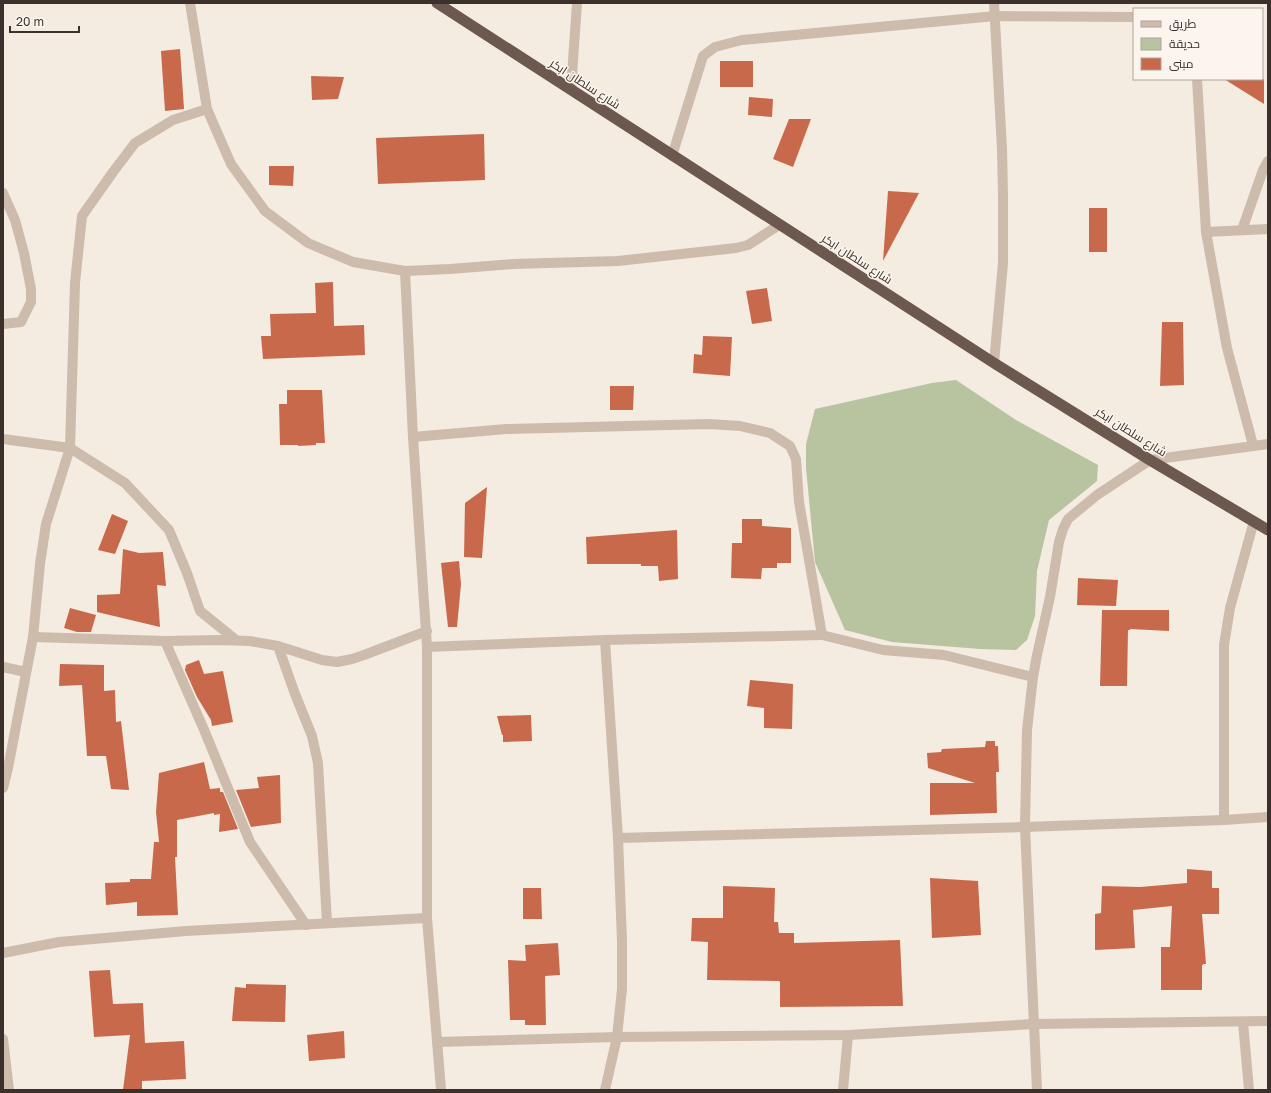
<svg xmlns="http://www.w3.org/2000/svg" width="1271" height="1093" font-family="'Golos Text',Cairo,sans-serif">
<rect width="100%" height="100%" fill="#f4ebe1"/>
<!-- green -->
<path fill="#b8c4a0" d="M 956,380 L 1016,420 L 1098,465 L 1097,481 L 1049,520 L 1037,571 L 1035,616 L 1027,640 L 1016,650 L 980,649 L 892,642 L 845,630 L 815,562 L 806,468 L 806,444 L 815,409 L 932,383 Z"/>
<!-- building -->
<g fill="#c8694b">
<path d="M 180,49 L 184,109 L 165,111 L 161,51 Z"/>
<rect x="720" y="61" width="33" height="26"/>
<path d="M 311,76 L 344,77 L 338,99 L 312,100 Z"/>
<path d="M 1224,79 L 1264,79 L 1264,104 Z"/>
<path d="M 749,97 L 773,99 L 772,117 L 748,115 Z"/>
<path d="M 789,119 L 811,119 L 793,167 L 773,159 Z"/>
<path d="M 484,134 L 485,180 L 378,184 L 376,138 Z"/>
<path d="M 269,166 L 294,166 L 293,186 L 269,185 Z"/>
<path d="M 888,191 L 919,193 L 883,261 Z"/>
<rect x="1089" y="208" width="18" height="44"/>
<path d="M 333,282 L 334,326 L 364,325 L 365,355 L 263,359 L 261,336 L 271,336 L 270,314 L 316,313 L 315,283 Z"/>
<path d="M 767,288 L 772,321 L 752,324 L 746,291 Z"/>
<path d="M 1162,322 L 1183,322 L 1184,385 L 1160,386 Z"/>
<path d="M 703,336 L 732,337 L 730,376 L 693,373 L 694,354 L 702,355 Z"/>
<path d="M 610,386 L 634,386 L 633,410 L 610,410 Z"/>
<path d="M 287,390 L 322,390 L 325,443 L 316,443 L 316,445 L 298,446 L 298,445 L 280,445 L 279,404 L 287,404 Z"/>
<path d="M 487,487 L 482,558 L 464,557 L 465,503 Z"/>
<path d="M 112,514 L 128,521 L 115,554 L 98,550 Z"/>
<path d="M 742,519 L 762,519 L 762,526 L 791,528 L 791,563 L 777,563 L 777,568 L 762,568 L 761,579 L 731,578 L 732,543 L 742,543 Z"/>
<path d="M 677,530 L 678,579 L 659,581 L 658,566 L 641,566 L 641,564 L 587,564 L 586,537 Z"/>
<path d="M 123,549 L 139,553 L 163,552 L 166,586 L 157,585 L 160,627 L 97,612 L 97,595 L 120,594 Z"/>
<path d="M 459,561 L 461,584 L 457,627 L 448,627 L 441,563 Z"/>
<path d="M 1078,578 L 1118,580 L 1116,606 L 1077,605 Z"/>
<path d="M 70,608 L 96,615 L 91,632 L 77,632 L 64,628 Z"/>
<path d="M 1102,610 L 1169,610 L 1169,631 L 1130,629 L 1130,630 L 1128,630 L 1127,686 L 1100,686 Z"/>
<path d="M 199,660 L 204,674 L 223,671 L 233,722 L 212,726 L 211,720 L 197,697 L 185,670 L 186,665 Z"/>
<path d="M 60,664 L 104,665 L 104,691 L 115,690 L 116,722 L 121,721 L 129,790 L 111,789 L 106,756 L 87,756 L 82,685 L 59,686 Z"/>
<path d="M 750,680 L 793,684 L 792,729 L 764,728 L 764,708 L 747,706 Z"/>
<path d="M 531,715 L 532,741 L 503,742 L 503,735 L 502,735 L 497,716 Z"/>
<path d="M 986,741 L 995,741 L 995,746 L 998,746 L 999,772 L 996,772 L 997,813 L 930,815 L 930,783 L 975,783 L 928,768 L 927,753 L 941,752 L 942,749 L 985,747 Z"/>
<path d="M 204,762 L 210,789 L 220,788 L 220,792 L 223,792 L 238,829 L 219,832 L 220,814 L 214,815 L 214,813 L 177,820 L 177,857 L 175,857 L 178,915 L 137,916 L 137,902 L 106,905 L 105,883 L 130,882 L 130,879 L 151,879 L 154,842 L 159,842 L 156,812 L 159,773 Z"/>
<path d="M 280,775 L 281,823 L 251,827 L 236,790 L 259,788 L 257,777 Z"/>
<path d="M 1187,869 L 1212,871 L 1212,888 L 1219,888 L 1219,914 L 1202,914 L 1206,964 L 1203,964 L 1203,965 L 1202,965 L 1202,990 L 1161,990 L 1161,947 L 1170,947 L 1172,906 L 1133,910 L 1135,948 L 1095,950 L 1095,914 L 1101,913 L 1102,886 L 1140,887 L 1187,883 Z"/>
<path d="M 930,878 L 978,881 L 981,935 L 932,938 Z"/>
<path d="M 723,886 L 775,888 L 774,922 L 778,922 L 779,933 L 794,933 L 794,943 L 900,940 L 903,1006 L 780,1007 L 780,982 L 779,981 L 707,980 L 708,942 L 691,941 L 692,918 L 723,918 Z"/>
<path d="M 523,888 L 541,888 L 542,919 L 523,919 Z"/>
<path d="M 558,943 L 560,975 L 545,976 L 546,1025 L 525,1025 L 525,1020 L 510,1020 L 508,960 L 526,961 L 525,945 Z"/>
<path d="M 110,970 L 113,1004 L 143,1003 L 145,1043 L 184,1041 L 186,1079 L 142,1081 L 142,1090 L 123,1090 L 130,1035 L 94,1037 L 89,971 Z"/>
<path d="M 246,984 L 286,985 L 285,1022 L 232,1021 L 235,987 L 246,988 Z"/>
<path d="M 344,1031 L 345,1058 L 309,1061 L 307,1035 Z"/>
</g>
<g fill="none" stroke-linecap="round" stroke-linejoin="round">
<!-- minor -->
<g stroke="#cdbbac" stroke-width="10">
<path d="M 190,3 L 207,109 L 231,164 L 265,211 L 308,243 L 353,262 L 405,271 L 450,269 L 513,264 L 618,261 L 736,248 L 748,245 L 779,225"/>
<path d="M 1197,79 L 1206,232 L 1227,348 L 1253,445"/>
<path d="M 571,90 L 577,3"/>
<path d="M 672,156 L 703,56 L 715,47 L 742,40 L 995,16 L 1134,17"/>
<path d="M 3,193 L 15,220 L 24,253 L 31,289 L 31,302 L 21,322 L 3,324"/>
<path d="M 1242,230 L 1263,170 L 1268,161"/>
<path d="M 1206,232 L 1268,229"/>
<path d="M 405,271 L 413,437 L 427,647 L 427,918 L 441,1090"/>
<path d="M 994,363 L 1003,263 L 1003,195 L 1002,149 L 994,3"/>
<path d="M 413,437 L 506,429 L 709,424 L 740,426 L 770,433 L 790,446 L 796,459 L 799,502 L 822,635 L 883,650 L 944,655 L 1033,677 L 1027,730 L 1025,827 L 1037,1090"/>
<path d="M 3,439 L 70,448 L 125,483 L 169,530 L 187,573 L 200,611 L 236,640"/>
<path d="M 33,637 L 165,641 L 219,640 L 250,641 L 278,646 L 322,660 L 337,662 L 352,659 L 364,655 L 427,631"/>
<path d="M 165,641 L 205,732 L 250,842 L 306,925"/>
<path d="M 278,646 L 295,694 L 312,736 L 318,763 L 327,923"/>
<path d="M 427,647 L 605,640 L 822,635"/>
<path d="M 3,667 L 26,672"/>
<path d="M 1033,677 L 1037,655 L 1050,597 L 1059,542 L 1063,529 L 1068,519 L 1097,495 L 1150,460 L 1268,444"/>
<path d="M 3,788 L 8,768 L 33,637 L 40,564 L 46,524 L 70,448 L 75,283 L 82,216 L 113,172 L 135,143 L 173,120 L 207,109"/>
<path d="M 1224,820 L 1224,645 L 1230,608 L 1254,521"/>
<path d="M 618,838 L 1025,827 L 1224,820 L 1268,817"/>
<path d="M 3,953 L 59,942 L 186,931 L 427,918"/>
<path d="M 1243,1022 L 1249,1090"/>
<path d="M 3,1039 L 9,1090"/>
<path d="M 437,1042 L 617,1037 L 848,1035 L 1034,1024 L 1268,1021"/>
<path d="M 605,1090 L 617,1037 L 622,989 L 622,941 L 618,838 L 605,640"/>
<path d="M 843,1090 L 848,1035"/>
</g>
<!-- trunk -->
<path stroke="#6c584f" stroke-width="11" d="M 437,3 L 994,363 L 1150,460 L 1268,530"/>
</g>
<g text-anchor="middle" stroke-width="3" stroke-linejoin="round" paint-order="stroke">
<!-- street labels -->
<g font-size="12" fill="#3b302b" stroke="#fbf5ee">
<text transform="translate(585 84) rotate(33)" y="4">شارع سلطان ابكر</text>
<text transform="translate(857 259) rotate(33)" y="4">شارع سلطان ابكر</text>
<text transform="translate(1131 432) rotate(32)" y="4">شارع سلطان ابكر</text>
</g>
</g>
<!-- border -->
<rect width="1271" height="1093" fill="none" stroke="#3b302b" stroke-width="8"/>
<!-- legend -->
<rect x="1133" y="8" width="130" height="72" fill="#fbf5ee" stroke="#aea6a0"/>
<rect x="1141" y="21" width="20" height="6" fill="#cdbbac" stroke="#aea6a0"/>
<text x="1169" y="28" font-size="12" fill="#3b302b">طريق</text>
<rect x="1141" y="38" width="20" height="12" fill="#b8c4a0" stroke="#aea6a0"/>
<text x="1169" y="48" font-size="12" fill="#3b302b">حديقة</text>
<rect x="1141" y="58" width="20" height="12" fill="#c8694b" stroke="#aea6a0"/>
<text x="1169" y="68" font-size="12" fill="#3b302b">مبنى</text>
<!-- scale -->
<path d="M10 26v6h69v-6" fill="none" stroke="#3b302b" stroke-width="2"/>
<text x="16" y="26" font-size="12" fill="#3b302b" stroke="#fbf5ee" stroke-width="3" paint-order="stroke">20 m</text>
</svg>
